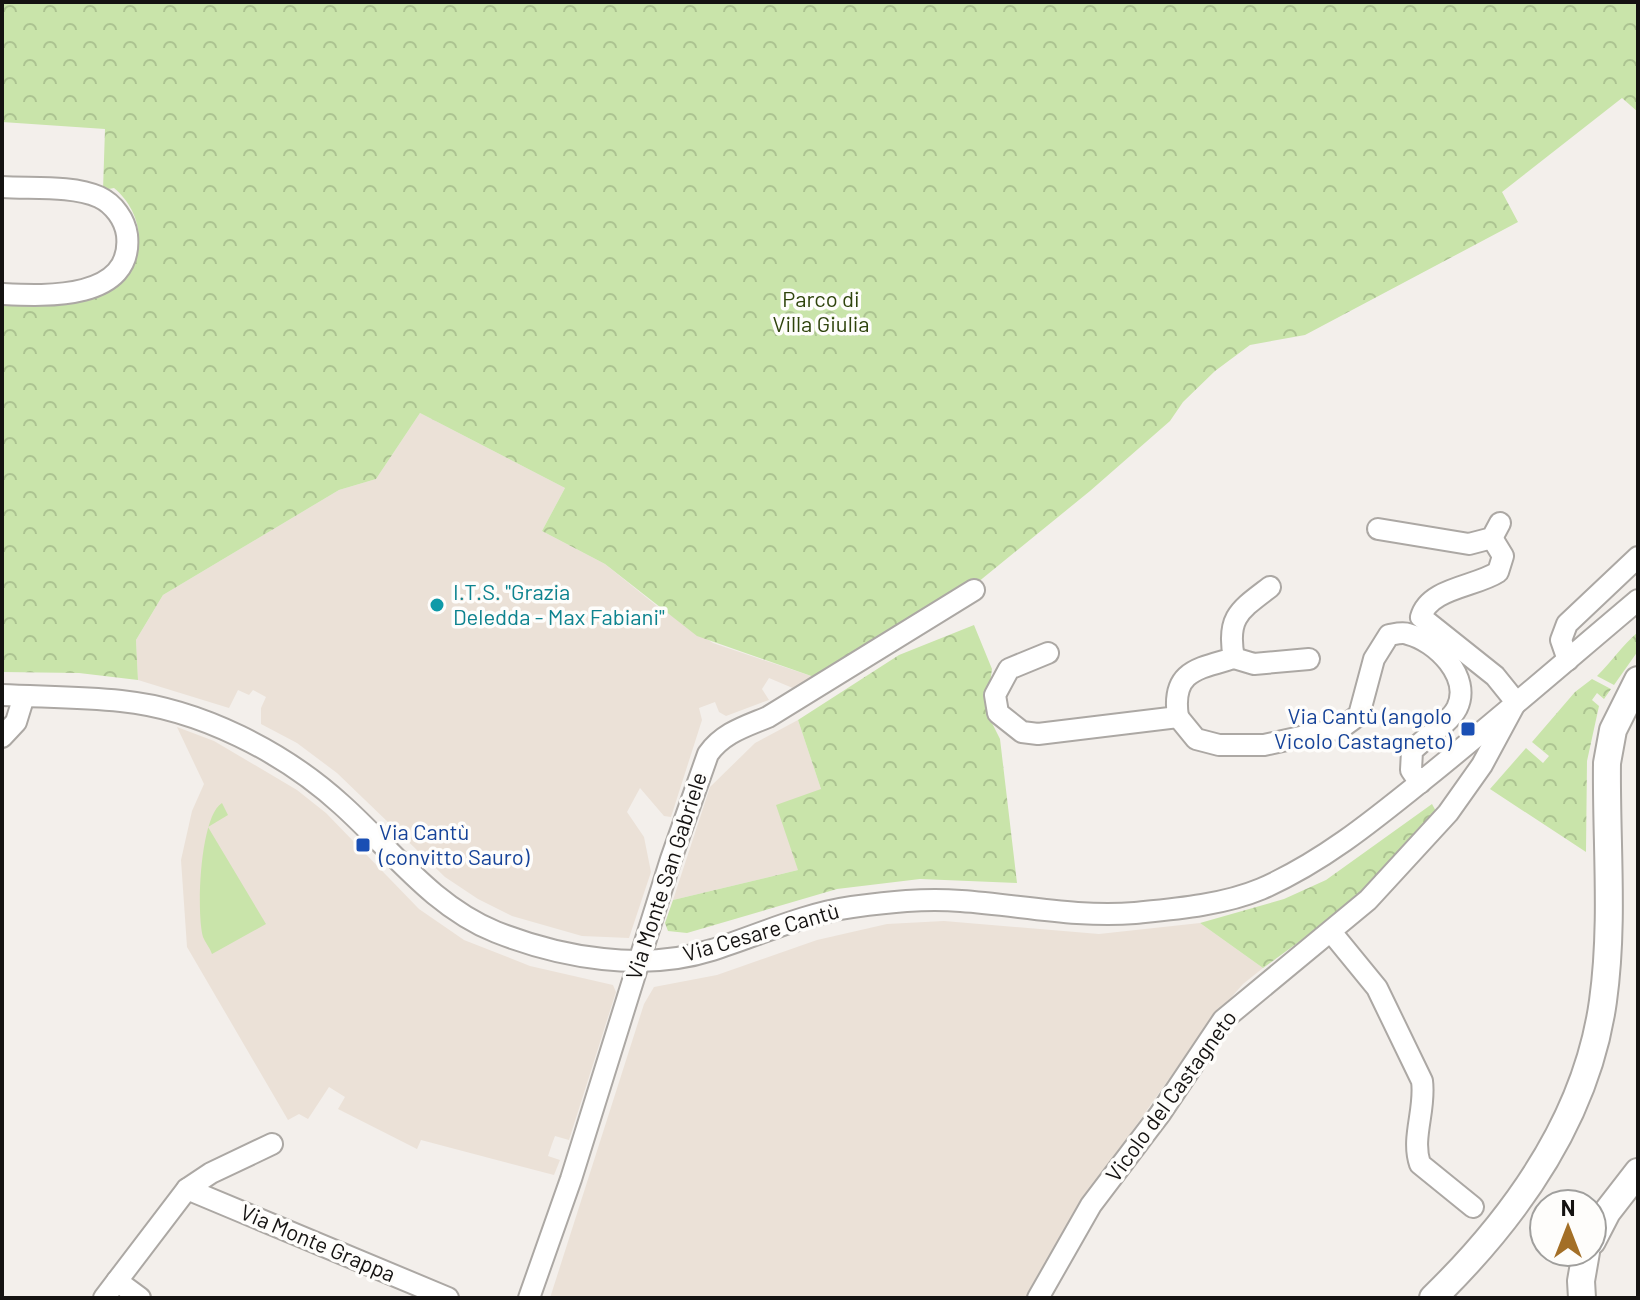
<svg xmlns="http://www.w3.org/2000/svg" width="1640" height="1300" font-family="Barlow,sans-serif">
<defs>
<pattern id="forest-crowns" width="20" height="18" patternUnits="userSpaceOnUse" patternTransform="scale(2)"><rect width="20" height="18" fill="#c9e4aa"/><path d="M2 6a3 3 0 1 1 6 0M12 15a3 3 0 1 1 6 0" fill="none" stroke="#acc391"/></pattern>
</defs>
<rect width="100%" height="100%" fill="#f3efeb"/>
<!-- built -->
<g fill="#ebe1d7">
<path d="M 420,413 L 565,488 L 542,531 L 605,564 L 657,606 L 713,643 L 817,678 L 795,689 L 769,678 L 762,689 L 769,700 L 726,716 L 719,712 L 715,702 L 699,708 L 702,720 L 671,817 L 664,816 L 640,788 L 627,812 L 644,837 L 651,872 L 629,938 L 582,936 L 512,916 L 478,899 L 445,877 L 337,773 L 297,743 L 261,724 L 261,708 L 266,697 L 253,690 L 249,695 L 238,690 L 229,708 L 138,680 L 136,640 L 163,595 L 339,490 L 376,479 Z"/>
<path d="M 798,720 L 821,789 L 798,870 L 673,900 L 710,787 L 755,743 Z"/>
<path d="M 177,727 L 214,741 L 297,790 L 326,813 L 419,909 L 464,940 L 530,966 L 613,985 L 616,992 L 569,1140 L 555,1136 L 552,1144 L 548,1156 L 560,1160 L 554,1175 L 421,1140 L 417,1149 L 338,1109 L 345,1097 L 329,1087 L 308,1119 L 299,1114 L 288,1120 L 187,947 L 181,860 L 192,811 L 204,784 Z"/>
<path d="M 944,921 L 1099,934 L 1200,923 L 1263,968 L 1243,984 L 1207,1025 L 1070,1219 L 1027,1298 L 550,1298 L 644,1004 L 654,987 L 717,975 L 817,940 L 887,924 Z"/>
</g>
<!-- green -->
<path fill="#c9e4aa" d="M 222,803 L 228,815 L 208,827 L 266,924 L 212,954 C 210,948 205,942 203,937 C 196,912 200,816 222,803 Z"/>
<!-- forest -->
<g fill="url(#forest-crowns)">
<path d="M 2,2 L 1638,2 L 1638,112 L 1622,98 L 1502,192 L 1518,222 L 1305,335 L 1250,345 L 1215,371 L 1183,402 L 1170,421 L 1090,491 L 972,587 L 817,678 L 697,636 L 605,564 L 542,531 L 565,488 L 420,413 L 376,479 L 339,490 L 163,595 L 136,640 L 138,680 L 79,673 L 2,672 L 2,300 C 52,300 127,313 138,248 C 142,225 131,202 114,188 L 103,190 L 105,129 L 2,122 Z"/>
<path d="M 974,625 L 992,669 L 986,711 L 1000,739 L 1017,883 L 920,879 L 837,889 L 687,933 L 668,931 L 665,923 L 673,900 L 798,870 L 776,805 L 821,789 L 798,720 L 899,655 Z"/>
<path d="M 1638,632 L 1638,651 L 1614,685 L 1597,676 C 1612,661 1621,647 1638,632 Z"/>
<path d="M 1592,679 L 1611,689 L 1604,699 L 1597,693 L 1592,700 L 1599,706 L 1587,761 L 1586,852 L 1490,789 L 1526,748 L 1543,763 L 1549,756 L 1532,742 L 1575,692 Z"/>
<path d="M 1432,804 L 1437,813 L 1396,860 L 1348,906 L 1263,968 L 1200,923 L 1284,899 L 1326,880 Z"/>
</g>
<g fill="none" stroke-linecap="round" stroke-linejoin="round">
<!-- minor casing -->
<g stroke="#aca8a4" stroke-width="24">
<g id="minor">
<path d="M 2,187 C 31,189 72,185 99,197 C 114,204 125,220 127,235 C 134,301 44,296 2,294"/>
<path d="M 1378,529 L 1469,544 L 1492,538 L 1500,523"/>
<path d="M 1048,653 L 1009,669 L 995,695 L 998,713 L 1022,732 L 1038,734 L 1178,717 C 1171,671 1197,669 1234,658 C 1226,617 1240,610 1270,587"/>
<path d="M 1234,658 L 1254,664 L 1309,659"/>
<path d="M 1568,660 L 1561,640 L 1567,624 L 1638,557"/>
<path d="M 2,695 C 42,697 82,697 121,701 C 200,709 284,752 342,805 C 392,850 432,906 496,932 C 562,958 643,972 712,950 C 759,935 803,914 852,907 C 889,902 924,898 961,901 C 1019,905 1078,918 1135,913 C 1175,909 1223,905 1261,889 C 1323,862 1375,819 1427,777 C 1499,719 1568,659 1638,600"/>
<path d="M 1178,717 L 1196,739 L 1219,745 L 1264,745 L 1341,728 L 1359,715 L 1374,659 L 1389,635 C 1395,634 1403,632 1408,634 C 1436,641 1472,677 1457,708 C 1448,725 1425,737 1412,751 L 1411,770 L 1420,783"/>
<path d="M 2,737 L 16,722 L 24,696"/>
<path d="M 1332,933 L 1377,988 L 1422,1081 C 1426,1109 1411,1138 1420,1164 L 1473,1207"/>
<path d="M 187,1189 L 448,1298"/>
<path d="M 117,1281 L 140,1298"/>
<path d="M 104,1298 L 187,1189 L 211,1173 L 272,1144"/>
<path d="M 529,1298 L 571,1179 L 671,859 L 708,754 C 723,733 744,727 768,717 L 974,590"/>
<path d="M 1038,1298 L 1091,1205 L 1160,1114 L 1223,1020 L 1368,900 L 1448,813 L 1482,765 L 1516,702 L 1495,676 L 1421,617 C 1429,588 1475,587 1498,572 L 1503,556 L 1492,538"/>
</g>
</g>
<!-- major casing -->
<g stroke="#aca8a4" stroke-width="30">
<g id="major">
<path d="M 1592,1241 L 1607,1212 L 1638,1172"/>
<path d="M 1433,1298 C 1515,1218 1587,1117 1603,1001 C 1614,922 1606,842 1607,763 L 1613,730 L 1638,680"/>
<path d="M 1582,1298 L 1581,1281 L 1586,1252"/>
</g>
</g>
<!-- minor -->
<use href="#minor" stroke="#fff" stroke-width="20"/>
<!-- major -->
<use href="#major" stroke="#fff" stroke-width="26"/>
</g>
<!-- markers -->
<circle fill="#0f9aa8" stroke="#fefdfb" stroke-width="3" cx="437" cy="605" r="8"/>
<g fill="#1a4fb4" stroke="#fefdfb" stroke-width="3">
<rect x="1460" y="721" width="16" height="16" rx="4"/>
<rect x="355" y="837" width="16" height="16" rx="4"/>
</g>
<g text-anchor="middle" stroke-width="7" stroke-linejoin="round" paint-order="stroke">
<!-- park labels -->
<g font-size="22" fill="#2f440c" stroke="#fefdfb">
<text x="821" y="307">Parco di<tspan x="821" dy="25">Villa Giulia</tspan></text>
</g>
<!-- culture labels -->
<g font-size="22" fill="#0d838f" stroke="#fefdfb" text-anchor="start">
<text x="453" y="600">I.T.S. "Grazia<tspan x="453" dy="25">Deledda - Max Fabiani"</tspan></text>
</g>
<!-- transit labels -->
<g font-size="22" fill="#164399" stroke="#fefdfb" text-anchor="end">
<text x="1452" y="724">Via Cantù (angolo<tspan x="1452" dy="25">Vicolo Castagneto)</tspan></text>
<text x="379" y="840" text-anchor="start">Via Cantù<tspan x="379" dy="25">(convitto Sauro)</tspan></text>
</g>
<!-- street labels -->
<g font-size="22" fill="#141211" stroke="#fefdfb">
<text transform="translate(666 876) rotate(-72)" y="8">Via Monte San Gabriele</text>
<text transform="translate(761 932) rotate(-16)" y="8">Via Cesare Cantù</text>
<text transform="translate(1171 1096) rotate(-54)" y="8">Vicolo del Castagneto</text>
<text transform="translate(318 1243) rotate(23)" y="8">Via Monte Grappa</text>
</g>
</g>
<!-- border -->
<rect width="1640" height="1300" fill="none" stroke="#141211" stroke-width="8"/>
<!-- north arrow -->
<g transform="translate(1568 1228)"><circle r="38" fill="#fefdfb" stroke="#a09f9d" stroke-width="2"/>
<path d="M0-6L14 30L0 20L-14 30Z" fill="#a36f27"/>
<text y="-12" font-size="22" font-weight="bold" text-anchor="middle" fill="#141211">N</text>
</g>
</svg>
